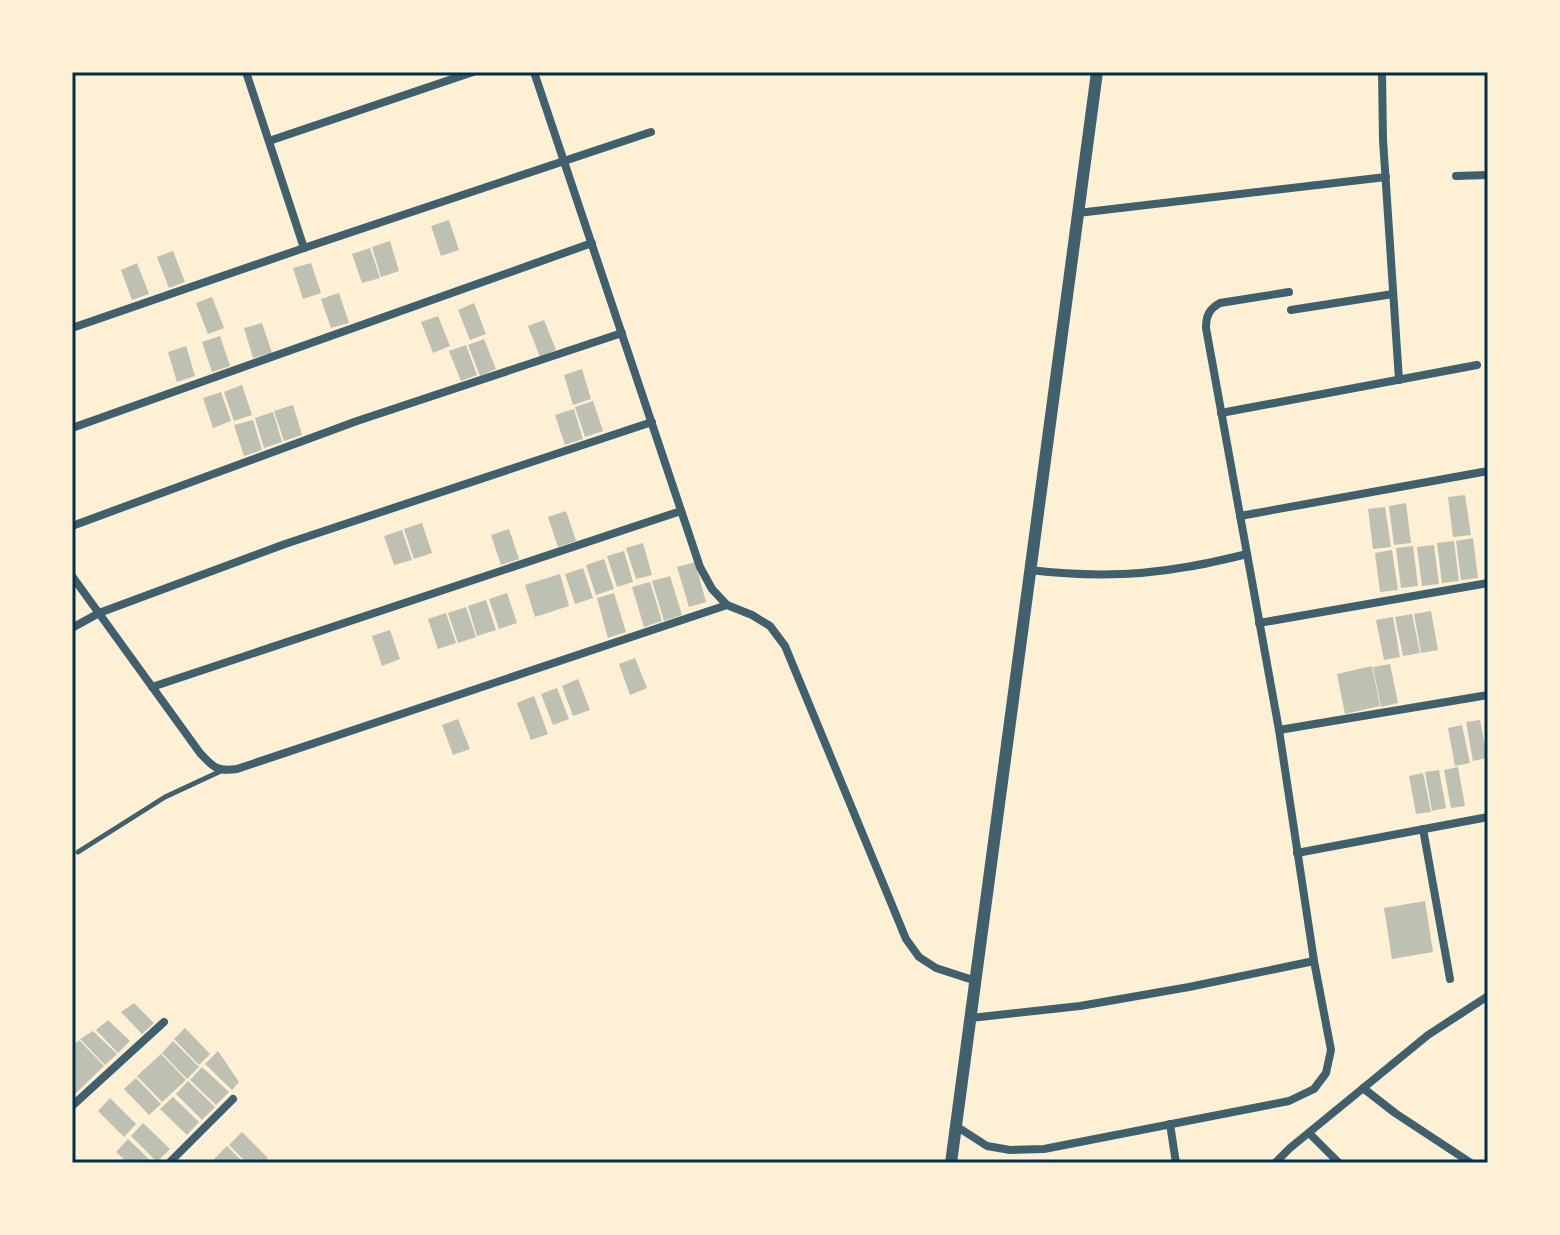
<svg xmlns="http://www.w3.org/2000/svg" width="1560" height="1235" font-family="'Open Sans',sans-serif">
<rect width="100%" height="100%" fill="#fdf0d5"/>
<!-- building -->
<g fill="#bec0b2">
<path d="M 449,220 L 459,250 L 441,256 L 431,226 Z"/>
<path d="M 390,241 L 399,271 L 381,277 L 372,247 Z"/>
<path d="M 370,248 L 380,278 L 362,283 L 352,254 Z"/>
<path d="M 173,251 L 185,282 L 169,288 L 157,257 Z"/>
<path d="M 137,263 L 149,294 L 132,300 L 121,270 Z"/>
<path d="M 311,263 L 321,293 L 303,299 L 293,268 Z"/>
<path d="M 339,293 L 349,323 L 331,328 L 321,299 Z"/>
<path d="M 212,297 L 224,328 L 208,334 L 196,303 Z"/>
<path d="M 474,303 L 486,334 L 470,340 L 458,310 Z"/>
<path d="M 438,316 L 450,346 L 433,353 L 421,322 Z"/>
<path d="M 544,320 L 556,350 L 540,357 L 528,326 Z"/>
<path d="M 262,323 L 272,353 L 253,358 L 244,328 Z"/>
<path d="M 220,336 L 230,366 L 212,372 L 202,342 Z"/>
<path d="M 484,339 L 496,369 L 480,376 L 468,345 Z"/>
<path d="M 466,345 L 477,375 L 461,381 L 449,351 Z"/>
<path d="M 186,346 L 195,376 L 177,382 L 168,352 Z"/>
<path d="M 582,369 L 591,399 L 573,405 L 564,375 Z"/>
<path d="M 242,385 L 252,415 L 234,421 L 224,392 Z"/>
<path d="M 221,392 L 231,421 L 213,428 L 203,398 Z"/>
<path d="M 593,401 L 603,431 L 585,437 L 575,407 Z"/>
<path d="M 293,405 L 302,435 L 284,441 L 274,411 Z"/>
<path d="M 574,409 L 583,439 L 565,445 L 555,415 Z"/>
<path d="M 273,412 L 282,442 L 264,448 L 255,418 Z"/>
<path d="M 253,420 L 262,450 L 244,456 L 234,425 Z"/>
<path d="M 1465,495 L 1471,535 L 1453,537 L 1448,497 Z"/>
<path d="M 1406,503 L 1411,543 L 1394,545 L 1389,506 Z"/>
<path d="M 1385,507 L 1391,547 L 1373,549 L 1368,509 Z"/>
<path d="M 566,511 L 576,541 L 558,547 L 548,517 Z"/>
<path d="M 422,523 L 432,553 L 414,559 L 404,529 Z"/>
<path d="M 509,529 L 519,559 L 501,565 L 491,535 Z"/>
<path d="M 402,530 L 412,560 L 394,565 L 384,536 Z"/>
<path d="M 1473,538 L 1478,578 L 1461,580 L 1456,541 Z"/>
<path d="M 1454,541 L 1459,581 L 1442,583 L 1437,543 Z"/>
<path d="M 643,543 L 652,575 L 636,579 L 626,548 Z"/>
<path d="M 1434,545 L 1439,584 L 1422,586 L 1417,547 Z"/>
<path d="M 1413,546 L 1418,586 L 1401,588 L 1396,548 Z"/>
<path d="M 1392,550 L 1398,590 L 1380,592 L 1375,553 Z"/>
<path d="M 624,551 L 633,582 L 617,587 L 607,556 Z"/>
<path d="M 604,559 L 614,589 L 596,595 L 586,565 Z"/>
<path d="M 695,562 L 706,602 L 689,607 L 677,567 Z"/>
<path d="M 583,568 L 593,598 L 575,604 L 565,574 Z"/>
<path d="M 560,574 L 569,606 L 535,617 L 525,585 Z"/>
<path d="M 670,576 L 682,615 L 664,621 L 652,581 Z"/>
<path d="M 650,582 L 662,621 L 644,627 L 632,587 Z"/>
<path d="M 507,593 L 517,623 L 499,629 L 489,599 Z"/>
<path d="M 614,593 L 626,632 L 608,638 L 597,598 Z"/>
<path d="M 486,600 L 496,630 L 477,636 L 468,606 Z"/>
<path d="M 466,607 L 476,637 L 458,643 L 448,613 Z"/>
<path d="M 1431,611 L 1438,650 L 1421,653 L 1414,614 Z"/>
<path d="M 446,613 L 456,643 L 438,649 L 428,619 Z"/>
<path d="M 1412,614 L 1420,653 L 1403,656 L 1395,617 Z"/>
<path d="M 1393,617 L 1400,657 L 1384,660 L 1376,620 Z"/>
<path d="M 390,630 L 400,659 L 382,666 L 372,636 Z"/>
<path d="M 635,658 L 647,688 L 630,695 L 619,664 Z"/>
<path d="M 1390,664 L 1398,703 L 1381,707 L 1373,667 Z"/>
<path d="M 1372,666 L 1380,706 L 1345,714 L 1337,674 Z"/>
<path d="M 578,679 L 590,710 L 573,716 L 562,686 Z"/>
<path d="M 557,688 L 569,719 L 553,725 L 541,694 Z"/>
<path d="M 534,696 L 548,734 L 531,740 L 517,703 Z"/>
<path d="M 458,719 L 470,749 L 453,755 L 442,725 Z"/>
<path d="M 1480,720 L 1487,758 L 1473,761 L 1466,722 Z"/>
<path d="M 1462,725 L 1470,763 L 1455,766 L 1448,728 Z"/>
<path d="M 1458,767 L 1465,806 L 1451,808 L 1444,770 Z"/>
<path d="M 1439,770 L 1446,808 L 1432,811 L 1425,772 Z"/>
<path d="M 1423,773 L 1431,812 L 1416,814 L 1409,776 Z"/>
<path d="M 1425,901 L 1433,952 L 1392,959 L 1384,908 Z"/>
<path d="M 134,1003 L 154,1023 L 142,1034 L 121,1012 Z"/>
<path d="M 108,1020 L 130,1041 L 118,1053 L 96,1030 Z"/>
<path d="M 185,1028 L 210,1054 L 199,1065 L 174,1039 Z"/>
<path d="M 93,1031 L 117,1054 L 105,1065 L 80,1039 Z"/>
<path d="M 79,1040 L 104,1066 L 72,1097 L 72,1047 Z"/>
<path d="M 173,1041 L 199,1067 L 187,1079 L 162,1053 Z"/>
<path d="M 218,1051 L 239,1082 L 232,1090 L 205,1064 Z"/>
<path d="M 161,1054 L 186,1080 L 162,1102 L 137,1076 Z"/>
<path d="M 202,1067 L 229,1092 L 216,1105 L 190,1080 Z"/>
<path d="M 136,1078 L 161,1104 L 149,1115 L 124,1089 Z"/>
<path d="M 188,1081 L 215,1107 L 202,1120 L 176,1094 Z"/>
<path d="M 173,1097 L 199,1122 L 187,1135 L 160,1109 Z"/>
<path d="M 110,1098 L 136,1124 L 124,1137 L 98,1111 Z"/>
<path d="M 143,1123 L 170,1149 L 157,1162 L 131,1136 Z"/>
<path d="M 242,1132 L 268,1158 L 263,1163 L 247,1163 L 229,1145 Z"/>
<path d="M 128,1139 L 153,1163 L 128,1163 L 116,1152 Z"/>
<path d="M 227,1146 L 244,1163 L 219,1163 L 214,1159 Z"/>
</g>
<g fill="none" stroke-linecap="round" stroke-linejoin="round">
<!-- service -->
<path stroke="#3f606c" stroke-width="5" d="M 78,852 L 165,797 L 221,771"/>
<!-- minor -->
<g stroke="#3f606c" stroke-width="8">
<path d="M 246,72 L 304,248"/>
<path d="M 534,72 L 700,567 L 712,589 L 727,605 L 752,615 L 770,626 L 785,646 L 906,939 L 919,957 L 936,968 L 976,981"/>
<path d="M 1382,72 L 1383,140 L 1399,380"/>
<path d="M 269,141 L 473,72"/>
<path d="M 1456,176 L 1488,175"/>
<path d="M 1078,213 L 1386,177"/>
<path d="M 1291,310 L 1393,294"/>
<path d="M 72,328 L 304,248 L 651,132"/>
<path d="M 1221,413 L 1477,365"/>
<path d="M 72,428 L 592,243"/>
<path d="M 1240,516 L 1488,471"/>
<path d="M 72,526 L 357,421 L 622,333"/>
<path d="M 1030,570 C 1080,576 1137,576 1186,567 C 1206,564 1227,559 1247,554"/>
<path d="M 72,576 L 200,753 C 213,767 217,772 237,769 L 727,605"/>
<path d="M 1259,623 L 1488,583"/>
<path d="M 72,628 L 99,613 L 285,544 L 652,422"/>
<path d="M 152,687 L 681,511"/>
<path d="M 1279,730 L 1488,695"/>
<path d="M 1423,829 L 1450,979"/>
<path d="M 1297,853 L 1488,817"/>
<path d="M 971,1018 L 1080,1006 L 1189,987 L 1314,961"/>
<path d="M 1363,1088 L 1395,1113 L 1471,1163"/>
<path d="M 72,1106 L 164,1022"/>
<path d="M 1170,1124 L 1176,1163"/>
<path d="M 956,1126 L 987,1146 L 1010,1150 L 1044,1149 L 1289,1101 L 1314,1089 L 1326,1073 L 1331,1050 L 1314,961 L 1279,730 L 1206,328 C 1206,316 1209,309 1220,303 L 1289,292"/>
<path d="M 1309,1133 L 1339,1163"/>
<path d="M 169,1163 L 233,1099"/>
<path d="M 1275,1163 L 1290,1148 L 1428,1035 L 1488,996"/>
</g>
<!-- tertiary -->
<path stroke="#3f606c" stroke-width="12" d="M 951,1163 L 1097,72"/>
</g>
<!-- border -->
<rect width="1560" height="1235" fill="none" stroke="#fdf0d5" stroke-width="148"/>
<rect x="74" y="74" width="1412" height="1087" fill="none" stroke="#003049" stroke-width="3"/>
</svg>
